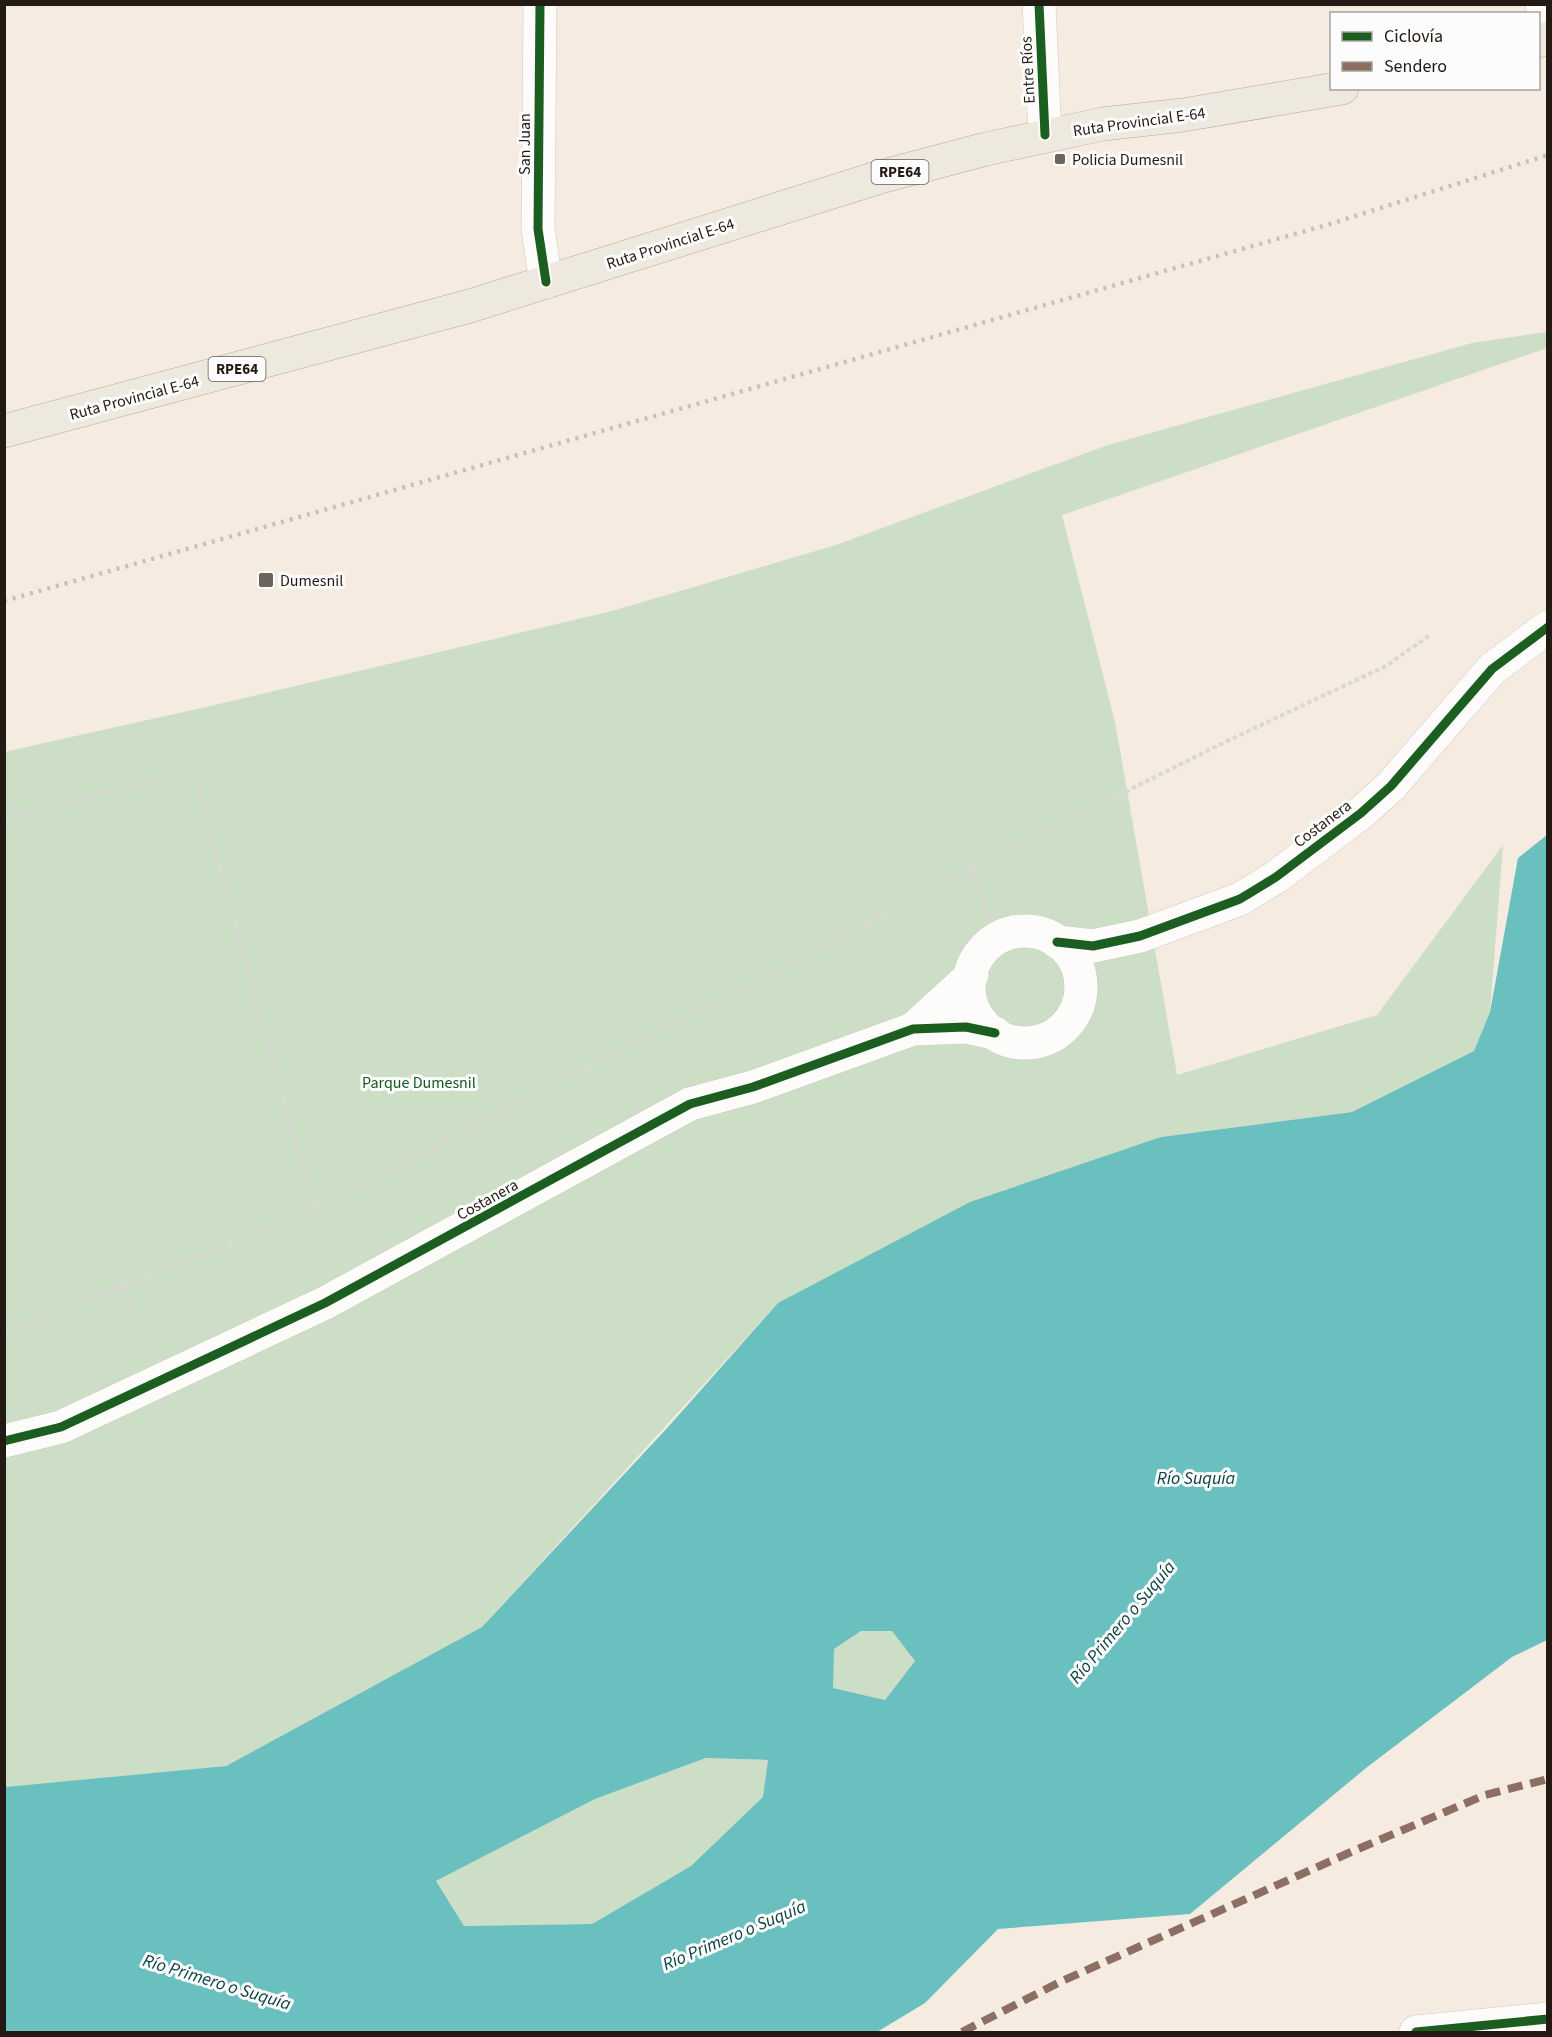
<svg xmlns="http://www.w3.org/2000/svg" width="1552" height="2037" font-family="'Source Sans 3',sans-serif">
<rect width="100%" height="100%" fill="#f5ebe1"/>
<!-- green -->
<g fill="#cddec6">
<path d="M 1547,332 L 1547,348 L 1062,515 L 1115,722 L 1177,1075 L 1377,1015 L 1503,845 L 1490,1012 L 1474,1051 L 1352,1112 L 1161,1137 L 778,1303 L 482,1627 L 226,1766 L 5,1787 L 4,752 L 215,705 L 612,611 L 836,545 L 1108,445 L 1472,343 Z"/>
<path d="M 861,1631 L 892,1631 L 915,1661 L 885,1700 L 833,1688 L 833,1649 Z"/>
<path d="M 706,1758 L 768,1760 L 764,1797 L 691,1866 L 592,1924 L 464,1926 L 436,1881 L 595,1799 Z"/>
</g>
<!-- water -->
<path fill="#6ac0bf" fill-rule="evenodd" d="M 1547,835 L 1547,1640 L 1512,1657 L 1366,1768 L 1190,1914 L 998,1929 L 925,2003 L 877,2032 L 5,2032 L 5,1787 L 226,1766 L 482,1627 L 669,1426 L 778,1303 L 970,1202 L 1161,1137 L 1352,1112 L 1474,1051 L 1490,1012 L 1518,858 ZM 861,1631 L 892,1631 L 915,1661 L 885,1700 L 833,1688 L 834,1649 ZM 706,1758 L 768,1760 L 763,1797 L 691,1866 L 592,1924 L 464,1926 L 436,1881 L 595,1799 Z"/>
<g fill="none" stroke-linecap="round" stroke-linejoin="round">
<!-- minor casing -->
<g stroke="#d1c9c0" stroke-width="34">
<g id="minor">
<path d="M 540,4 L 538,229 L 546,282"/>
<path d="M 1039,4 L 1045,135"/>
<path d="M 1542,4 L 1548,26"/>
<circle cx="1025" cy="987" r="56"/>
<path d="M 1057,942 L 1093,946 L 1140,936 L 1240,899 L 1276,877 L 1361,813 L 1391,786 L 1492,669 L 1548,627"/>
<path d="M 913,1029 L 972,975"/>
<path d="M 4,1441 L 61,1427 L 325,1303 L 690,1104 L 753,1087 L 913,1029 L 966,1027 L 995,1033"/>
<path d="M 1416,2032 L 1548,2019"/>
</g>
</g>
<!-- major casing -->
<g stroke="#b4a996" stroke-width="34">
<g id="major">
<path d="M 1538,41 L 1548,38"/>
<path d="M 4,431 L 470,306 L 880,177 L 986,149 L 1103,124 L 1183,115 L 1342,88"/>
</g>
</g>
<!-- path -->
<g stroke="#dad7d4" stroke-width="4" stroke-dasharray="4.5 3" stroke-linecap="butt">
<path d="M 4,819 L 157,779 L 195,776 L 313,1207"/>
<path d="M 971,869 L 1221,744 L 1386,666 L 1430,635"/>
<path d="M 123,1286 L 148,1347"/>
<path d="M 4,1332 L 259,1233 L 409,1162 L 508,1107 L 774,973 L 971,869 L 998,938"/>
</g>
<!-- minor -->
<use href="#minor" stroke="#fefcfa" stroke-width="33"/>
<!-- major -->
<use href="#major" stroke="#eee9df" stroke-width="33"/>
<!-- rail -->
<path stroke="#c4c1bf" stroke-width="4.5" stroke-dasharray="3 6" stroke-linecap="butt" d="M 4,601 L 1330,224 L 1548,155"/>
<!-- quiet -->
<path stroke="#8d6e63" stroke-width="8" stroke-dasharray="15 8" stroke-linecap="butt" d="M 962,2032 L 1060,1982 L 1351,1852 L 1485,1795 L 1548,1779"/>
<!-- cycleway casing -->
<g stroke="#fcfcfc" stroke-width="13">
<g id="cycleway">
<path d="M 540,4 L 538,229 L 546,282"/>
<path d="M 1039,4 L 1045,135"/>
<path d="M 1057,942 L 1093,946 L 1140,936 L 1240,899 L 1276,877 L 1361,813 L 1391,786 L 1492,669 L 1548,627"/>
<path d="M 4,1441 L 61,1427 L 325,1303 L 690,1104 L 753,1087 L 913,1029 L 966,1027 L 995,1033"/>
<path d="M 1416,2032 L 1548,2019"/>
</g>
</g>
<!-- cycleway -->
<use href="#cycleway" stroke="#1b5e20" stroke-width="9"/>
</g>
<!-- markers -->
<g fill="#6c645b" stroke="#fcfcfc" stroke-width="2">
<rect x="1054" y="153" width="12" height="12" rx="3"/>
<rect x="258" y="572" width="16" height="16" rx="3"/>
</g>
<g text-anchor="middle" stroke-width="6" stroke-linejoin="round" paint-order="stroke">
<!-- shield labels -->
<g fill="#fcfcfc" stroke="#645e59" stroke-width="1.5">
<rect x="871.5" y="160" width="57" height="24" rx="4.5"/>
<rect x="208.5" y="357" width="57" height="24" rx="4.5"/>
</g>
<g font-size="15" font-weight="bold" fill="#231b13">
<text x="900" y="177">RPE64</text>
<text x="237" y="374">RPE64</text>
</g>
<!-- street labels -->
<g font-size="16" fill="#231b13" stroke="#fcfcfc">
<text transform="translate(1027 70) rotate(-93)" y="6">Entre Ríos</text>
<text transform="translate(1139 121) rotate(-8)" y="6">Ruta Provincial E-64</text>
<text transform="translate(524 144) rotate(-90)" y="6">San Juan</text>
<text transform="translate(670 243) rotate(-18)" y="6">Ruta Provincial E-64</text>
<text transform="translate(134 397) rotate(-15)" y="6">Ruta Provincial E-64</text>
<text transform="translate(1322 823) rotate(-37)" y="6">Costanera</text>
<text transform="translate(487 1199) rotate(-29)" y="6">Costanera</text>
</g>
<!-- poi labels -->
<g font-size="16" fill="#231b13" stroke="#fcfcfc" text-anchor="start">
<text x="1072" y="165">Policia Dumesnil</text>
<text x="280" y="586">Dumesnil</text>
</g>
<!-- park labels -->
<g font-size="16" fill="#155922" stroke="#fcfcfc">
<text x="419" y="1088">Parque Dumesnil</text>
</g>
<!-- water labels -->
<g font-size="18" font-style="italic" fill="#0a4243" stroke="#fcfcfc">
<text x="1196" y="1484">Río Suquía</text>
<text transform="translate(1122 1622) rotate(-50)" y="6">Río Primero o Suquía</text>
<text transform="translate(734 1935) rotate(-23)" y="6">Río Primero o Suquía</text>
<text transform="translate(217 1982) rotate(17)" y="6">Río Primero o Suquía</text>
</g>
</g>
<!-- border -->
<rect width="1552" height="2037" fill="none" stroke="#231b13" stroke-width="12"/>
<!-- legend -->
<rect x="1330" y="12" width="210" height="78" fill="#fcfcfc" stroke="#a5a29f" stroke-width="1.5"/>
<rect x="1342" y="32" width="30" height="9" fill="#1b5e20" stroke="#a5a29f" stroke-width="1.5"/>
<text x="1384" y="42" font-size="18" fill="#231b13">Ciclovía</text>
<rect x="1342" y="62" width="30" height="9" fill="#8d6e63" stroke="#a5a29f" stroke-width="1.5"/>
<text x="1384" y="72" font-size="18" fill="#231b13">Sendero</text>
</svg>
